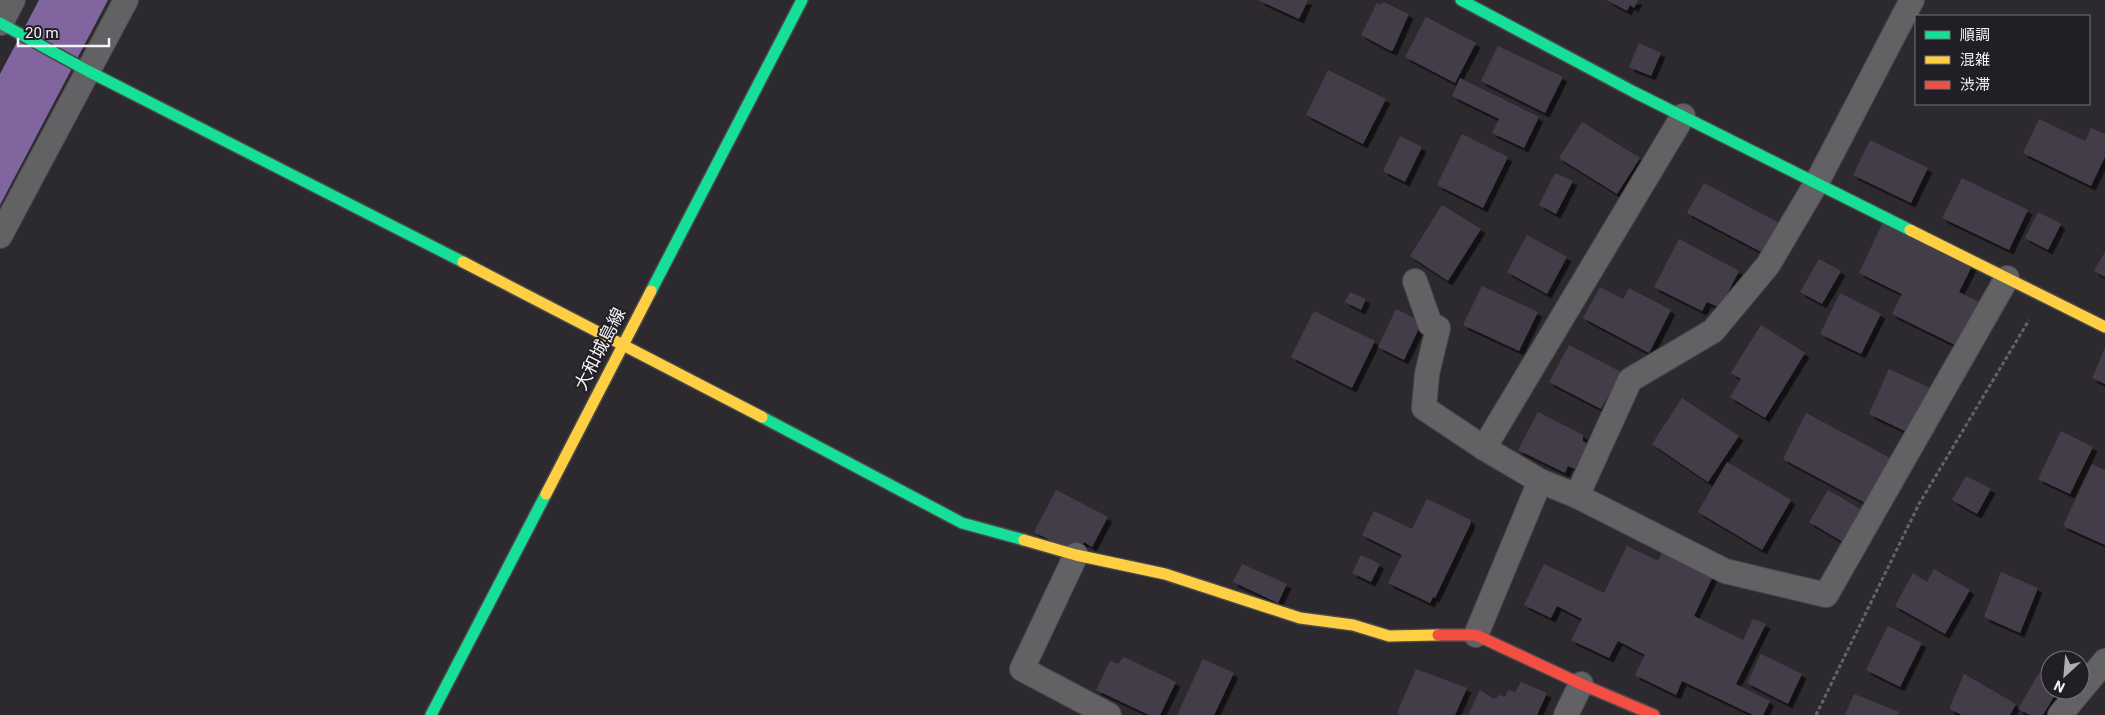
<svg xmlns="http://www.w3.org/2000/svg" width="2105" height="715" font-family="Roboto,'Noto Sans JP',sans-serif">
<defs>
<filter id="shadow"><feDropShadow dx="4.5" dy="4.5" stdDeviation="0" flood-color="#0009"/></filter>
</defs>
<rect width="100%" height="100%" fill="#2c2a2e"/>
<!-- water -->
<path fill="#80659f" d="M 39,0 L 108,0 L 0,205 L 0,74 Z"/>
<!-- building -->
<g fill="#433e49" filter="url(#shadow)">
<path d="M 1258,0 L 1308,0 L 1299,19 Z"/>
<path d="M 1607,0 L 1638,0 L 1634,8 L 1630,5 L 1627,11 Z"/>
<path d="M 1383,2 L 1409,14 L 1393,50 L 1391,51 L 1361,35 L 1377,3 L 1381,5 Z"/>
<path d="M 1426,17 L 1476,43 L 1455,83 L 1405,57 Z"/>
<path d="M 1639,43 L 1661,53 L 1651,76 L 1629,67 Z"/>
<path d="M 1498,46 L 1563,77 L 1545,113 L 1481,81 Z"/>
<path d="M 1328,70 L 1386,99 L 1363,144 L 1306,115 Z"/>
<path d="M 1460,78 L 1539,117 L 1524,148 L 1492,133 L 1499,119 L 1452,96 Z"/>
<path d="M 2039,119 L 2085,141 L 2091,128 L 2105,134 L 2105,157 L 2091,186 L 2023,153 Z"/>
<path d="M 1582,122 L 1640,158 L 1617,194 L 1559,158 Z"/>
<path d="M 1462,134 L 1508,157 L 1483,208 L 1437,185 Z"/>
<path d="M 1400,136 L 1422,147 L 1405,182 L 1383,171 Z"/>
<path d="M 1870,140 L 1928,168 L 1911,203 L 1853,175 Z"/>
<path d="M 1555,173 L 1573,181 L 1556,214 L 1539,205 Z"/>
<path d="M 1962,178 L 2028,210 L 2009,250 L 1942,218 Z"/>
<path d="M 1704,183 L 1781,224 L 1765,254 L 1687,213 Z"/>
<path d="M 1442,205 L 1481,229 L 1448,281 L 1410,256 Z"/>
<path d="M 2038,212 L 2061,224 L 2048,250 L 2025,238 Z"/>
<path d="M 1884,220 L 1973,264 L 1959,292 L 1979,302 L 1957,346 L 1892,314 L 1902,294 L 1859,273 Z"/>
<path d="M 1527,235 L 1567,257 L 1547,294 L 1507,272 Z"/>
<path d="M 1679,239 L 1739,271 L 1720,308 L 1707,302 L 1702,311 L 1654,287 Z"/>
<path d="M 2105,252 L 2105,277 L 2094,271 Z"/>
<path d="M 1819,259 L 1841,271 L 1822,304 L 1800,292 Z"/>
<path d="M 1482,286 L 1538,312 L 1519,351 L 1463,325 Z"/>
<path d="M 1600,287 L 1623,299 L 1629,288 L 1671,310 L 1649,353 L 1583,318 Z"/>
<path d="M 1350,292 L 1366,299 L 1361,310 L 1345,302 Z"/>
<path d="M 1840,293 L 1881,314 L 1861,354 L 1820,334 Z"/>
<path d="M 1396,309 L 1422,322 L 1404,360 L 1378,347 Z"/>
<path d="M 1314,311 L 1375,341 L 1352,388 L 1291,357 Z"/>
<path d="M 1761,325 L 1805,353 L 1765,418 L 1730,397 L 1741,379 L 1731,373 Z"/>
<path d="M 1569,345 L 1621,372 L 1601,409 L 1549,382 Z"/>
<path d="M 2105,348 L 2105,384 L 2092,378 Z"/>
<path d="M 1889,369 L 1930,388 L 1909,433 L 1869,414 Z"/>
<path d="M 1682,398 L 1739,436 L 1708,482 L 1652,444 Z"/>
<path d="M 1538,412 L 1583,435 L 1583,441 L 1588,444 L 1575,469 L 1568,466 L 1565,473 L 1518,450 Z"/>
<path d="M 1806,413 L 1892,459 L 1867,504 L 1783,459 Z"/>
<path d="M 2061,431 L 2093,447 L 2070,494 L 2038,479 Z"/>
<path d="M 1727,462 L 1791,500 L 1762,550 L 1698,512 Z"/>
<path d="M 2092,464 L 2105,470 L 2105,545 L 2063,526 Z"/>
<path d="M 1966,476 L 1991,489 L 1977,514 L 1952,500 Z"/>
<path d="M 1056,490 L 1108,517 L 1092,547 L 1084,542 L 1077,554 L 1034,532 Z"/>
<path d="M 1828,490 L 1862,510 L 1843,542 L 1809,522 Z"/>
<path d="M 1427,499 L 1471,520 L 1470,522 L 1471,523 L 1435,598 L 1433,597 L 1430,603 L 1388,583 L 1402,555 L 1362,535 L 1374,511 L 1412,529 Z"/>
<path d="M 1627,546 L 1658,561 L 1663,551 L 1713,576 L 1694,616 L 1743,640 L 1753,619 L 1766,624 L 1736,684 L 1770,701 L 1763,715 L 1753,715 L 1682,681 L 1676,695 L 1635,675 L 1645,655 L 1618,641 L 1609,658 L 1571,640 L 1582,619 L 1557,606 L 1551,618 L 1524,605 L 1544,564 L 1604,593 Z"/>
<path d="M 1361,555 L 1380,564 L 1371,582 L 1352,573 Z"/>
<path d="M 1242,564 L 1287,584 L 1278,603 L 1233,582 Z"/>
<path d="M 1934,569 L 1970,590 L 1945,634 L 1895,606 L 1913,573 L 1927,582 Z"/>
<path d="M 2001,572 L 2038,588 L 2020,633 L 1984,617 Z"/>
<path d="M 1888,626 L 1922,643 L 1900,687 L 1866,670 Z"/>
<path d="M 1761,654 L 1802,674 L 1788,704 L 1747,683 Z"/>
<path d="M 1124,657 L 1176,682 L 1160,715 L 1149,715 L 1096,690 L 1110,661 L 1118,664 Z"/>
<path d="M 1203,659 L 1234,673 L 1214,715 L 1177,715 Z"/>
<path d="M 1416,669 L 1467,688 L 1455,715 L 1401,715 L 1397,713 Z"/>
<path d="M 2039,673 L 2050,679 L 2050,690 L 2058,690 L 2043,715 L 2030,715 L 2018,709 Z"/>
<path d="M 1964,674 L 2016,704 L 2010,715 L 1962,715 L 1949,709 Z"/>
<path d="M 1521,682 L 1547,693 L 1537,715 L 1468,715 L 1480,690 L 1494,699 L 1500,695 L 1505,697 L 1508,690 L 1515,692 Z"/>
<path d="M 1854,694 L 1899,712 L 1898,715 L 1845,715 Z"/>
</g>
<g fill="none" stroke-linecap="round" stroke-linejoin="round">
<!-- street casing -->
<g stroke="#4a484b" stroke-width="26">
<g id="street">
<path d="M 1,23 L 13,0"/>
<path d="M 0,236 L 126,0"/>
<path d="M 1415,281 L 1430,324 L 1438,328 L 1427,374 L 1424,408 L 1484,448 L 1540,481"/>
<path d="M 1484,448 L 1683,116"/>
<path d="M 1577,496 L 1725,571 L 1826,595 L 2007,278"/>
<path d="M 1076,555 L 1022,669 L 1109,715"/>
<path d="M 1476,635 L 1540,481 L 1577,496 L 1630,380 L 1713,331 L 1768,265 L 1817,182 L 1912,0"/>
<path d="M 1566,715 L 1581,684"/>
<path d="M 2060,715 L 2105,661"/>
</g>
</g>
<!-- fast casing -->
<g stroke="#4a484b" stroke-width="14">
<g id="fast">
<path d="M 1461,0 L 1634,92 L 1910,230"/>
<path d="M 0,23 L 88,71 L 463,262"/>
<path d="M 651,291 L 802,0"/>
<path d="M 762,417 L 962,523 L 1024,540"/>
<path d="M 431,715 L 546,494"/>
</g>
</g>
<!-- slow casing -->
<g stroke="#4a484b" stroke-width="14">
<g id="slow">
<path d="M 1910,230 L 2105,327"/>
<path d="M 463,262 L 762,417"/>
<path d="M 546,494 L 651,291"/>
<path d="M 1024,540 L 1076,555 L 1165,574 L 1300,618 L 1353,625 L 1389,636 L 1438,635"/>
</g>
</g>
<!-- jam casing -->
<g stroke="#4a484b" stroke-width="14">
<path id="jam" d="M 1438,635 L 1476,635 L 1581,684 L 1654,715"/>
</g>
<!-- path -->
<path stroke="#646365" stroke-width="3" stroke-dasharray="4 2.5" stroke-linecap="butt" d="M 1816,715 L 1919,504 L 2029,320"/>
<!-- street -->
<use href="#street" stroke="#626164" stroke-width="24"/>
<!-- fast -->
<use href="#fast" stroke="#16e098" stroke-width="11"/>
<!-- slow -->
<use href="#slow" stroke="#ffcf43" stroke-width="11"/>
<!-- jam -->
<use href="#jam" stroke="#f24e42" stroke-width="11"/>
</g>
<g text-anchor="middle" stroke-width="4" stroke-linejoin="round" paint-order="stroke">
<!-- street labels -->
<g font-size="18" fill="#f5f4f8" stroke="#211f25">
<text transform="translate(600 349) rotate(-63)" y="6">大和城島線</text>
</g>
</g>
<!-- legend -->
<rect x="1915" y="15" width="175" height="90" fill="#211f25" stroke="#767479"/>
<rect x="1925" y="31" width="25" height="8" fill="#16e098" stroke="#767479"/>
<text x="1960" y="40" font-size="15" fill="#f5f4f8">順調</text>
<rect x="1925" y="56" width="25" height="8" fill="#ffcf43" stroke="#767479"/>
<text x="1960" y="65" font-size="15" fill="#f5f4f8">混雑</text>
<rect x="1925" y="81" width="25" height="8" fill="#f24e42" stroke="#767479"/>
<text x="1960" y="90" font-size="15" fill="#f5f4f8">渋滞</text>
<!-- north arrow -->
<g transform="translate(2065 675) rotate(206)"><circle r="24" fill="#211f25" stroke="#767479"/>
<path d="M0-4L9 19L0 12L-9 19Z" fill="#afadb1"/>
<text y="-8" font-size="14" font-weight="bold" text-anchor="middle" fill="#f5f4f8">N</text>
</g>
<!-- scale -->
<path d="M18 38v8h91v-8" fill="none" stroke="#f5f4f8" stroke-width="2.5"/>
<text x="25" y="38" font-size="15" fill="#f5f4f8" stroke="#211f25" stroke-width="4" paint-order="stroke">20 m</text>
</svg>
